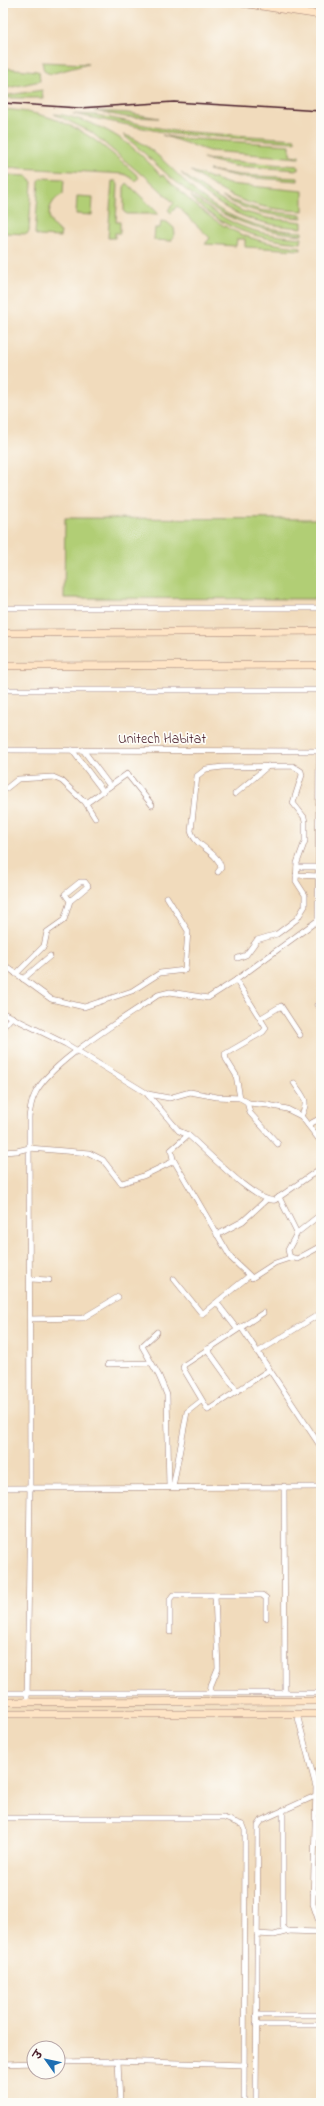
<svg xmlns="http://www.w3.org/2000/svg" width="324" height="2106" font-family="'Indie Flower','Playpen Sans Deva',sans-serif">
<rect width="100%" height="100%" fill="#fdfcf7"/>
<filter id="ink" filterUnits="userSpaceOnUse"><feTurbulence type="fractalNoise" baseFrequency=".025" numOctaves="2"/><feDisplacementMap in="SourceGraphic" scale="8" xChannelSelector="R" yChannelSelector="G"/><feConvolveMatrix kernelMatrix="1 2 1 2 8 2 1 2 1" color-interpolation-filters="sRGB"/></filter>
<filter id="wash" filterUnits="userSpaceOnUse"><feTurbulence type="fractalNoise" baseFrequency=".012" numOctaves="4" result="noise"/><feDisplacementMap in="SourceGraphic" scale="16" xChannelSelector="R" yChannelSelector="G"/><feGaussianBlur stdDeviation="0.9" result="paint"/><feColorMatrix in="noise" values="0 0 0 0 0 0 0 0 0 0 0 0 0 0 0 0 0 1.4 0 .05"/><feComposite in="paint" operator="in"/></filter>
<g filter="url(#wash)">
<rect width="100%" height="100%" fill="#f1dbbc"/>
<!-- green -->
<g fill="#b1ce75" stroke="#7e7650">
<path d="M 42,62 L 88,64 L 50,74 L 44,71 Z"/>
<path d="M 5,68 L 37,71 L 39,72 L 40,81 L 3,89 Z"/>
<path d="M 42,90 L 43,98 L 3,98 L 3,96 Z"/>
<path d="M 3,109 C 66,114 94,136 139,177 L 136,181 L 124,174 L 3,167 Z"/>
<path d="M 94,111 L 128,113 L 159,118 L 126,117 Z"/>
<path d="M 54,114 C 61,114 71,117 78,119 C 113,129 138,149 161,176 L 163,175 C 209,220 235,242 301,247 L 301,250 L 245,247 L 245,239 L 237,239 L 236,246 L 205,244 L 210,238 L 177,206 L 171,213 L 168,210 L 174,203 L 143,174 L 142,175 L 91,132 Z"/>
<path d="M 73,114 L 96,115 L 174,131 L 295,139 L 295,142 L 173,134 Z"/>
<path d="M 123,135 C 149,139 183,183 204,199 C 233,221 266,230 302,232 L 302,235 C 246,230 212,213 169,176 C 154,163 140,148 123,135 Z"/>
<path d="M 162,135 L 177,138 L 290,145 L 290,155 L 299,156 L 299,158 L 209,151 Z"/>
<path d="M 203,159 L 298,166 L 298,170 L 234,166 Z"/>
<path d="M 209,170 L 240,175 L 298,178 L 298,181 L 240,177 Z"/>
<path d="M 191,171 L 229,184 L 303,191 L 303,211 C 253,209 231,199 191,171 Z"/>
<path d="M 181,173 L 217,198 L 242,211 L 267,218 L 302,222 L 302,228 C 249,225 219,209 181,173 Z"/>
<path d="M 9,175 L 27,176 L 32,182 L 29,231 L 27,234 L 6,233 L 3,231 L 4,181 Z"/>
<path d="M 41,178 L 64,179 L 63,194 C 46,202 44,223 61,232 L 60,237 L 39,236 L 35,234 L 39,181 Z"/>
<path d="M 112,181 L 116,181 L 118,185 L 116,222 L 120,222 L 120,233 L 115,233 L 115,238 L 108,238 Z"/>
<path d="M 127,183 L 157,212 L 158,214 L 127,214 L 124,212 L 124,187 Z"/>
<path d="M 77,196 L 93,197 L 92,215 L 76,214 Z"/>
<path d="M 191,196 C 233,226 250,234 302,238 L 301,243 C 266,240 235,233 206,211 C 201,207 193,201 191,196 Z"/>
<path d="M 222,197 L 260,210 L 302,215 L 302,218 C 273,216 248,212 222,197 Z"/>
<path d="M 161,221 L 167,222 L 174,228 L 175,234 L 171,241 L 154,240 L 155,228 L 160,228 Z"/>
<path d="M 65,518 L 321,519 L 321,599 L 64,598 Z"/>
</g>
</g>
<g filter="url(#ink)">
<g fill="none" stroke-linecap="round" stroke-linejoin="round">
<!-- street casing -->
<g stroke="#9e7d74" stroke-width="6">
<g id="street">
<path d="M 3,608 L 321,608"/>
<path d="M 3,690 L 321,690"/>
<path d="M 3,750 L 321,751"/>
<path d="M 72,750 L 103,791"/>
<path d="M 83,750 L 110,786"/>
<path d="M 319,751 L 318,919 L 321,925"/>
<path d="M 3,791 L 18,779 L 53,777 L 62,781 L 82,800 L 88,802 L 127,774 L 152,805"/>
<path d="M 235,794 L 268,766"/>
<path d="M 85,802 L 95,818"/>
<path d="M 297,867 L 318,867"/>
<path d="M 218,872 L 221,868 C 219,852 195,847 191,831 L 197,776 L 206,769 L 223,767 L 293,766 L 301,771 L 302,775 L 293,803 L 304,817 L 305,822 L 305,841 L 297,863 L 296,881 L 305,895 L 305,906 L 297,919 L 277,934 L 257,940 L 246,955 L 238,958"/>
<path d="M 296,875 L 318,876"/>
<path d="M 3,964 L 51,999 L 84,1007 L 132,991 L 160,973 L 185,970 L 188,931 L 167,897"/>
<path d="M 16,974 L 44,946 L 47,932 L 64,920 L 70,901 L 88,886 L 85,882 L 80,882 L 65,894 L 70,901"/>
<path d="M 23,979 L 50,956"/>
<path d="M 236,980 L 266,1028 L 263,1032 L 225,1054 L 226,1059 L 236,1075 L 240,1098"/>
<path d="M 317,1005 L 321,1002"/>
<path d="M 3,1013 L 66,1044 L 148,1094 L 169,1098 L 190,1092 L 217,1097 L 240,1098 L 249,1103 L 268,1105 L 287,1109 L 301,1116 L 321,1142"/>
<path d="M 261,1018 L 281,1006 L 300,1035"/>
<path d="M 3,1027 L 12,1017"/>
<path d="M 294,1083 C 303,1097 310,1100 301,1116"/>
<path d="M 148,1095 L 179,1131 L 188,1135 C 204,1148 256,1204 275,1200 L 321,1168"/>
<path d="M 247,1102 L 250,1113 L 278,1144"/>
<path d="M 308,1125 L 321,1118"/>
<path d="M 188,1135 L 171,1150 L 173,1159 L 231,1258 L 252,1278 L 275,1263 L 290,1258 L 288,1250 L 297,1233 L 321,1214"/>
<path d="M 3,1152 L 17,1151 L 29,1148 L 89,1153 L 103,1160 L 120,1182 L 122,1183 L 143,1176 L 174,1161"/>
<path d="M 279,1197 L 297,1233"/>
<path d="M 217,1235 L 243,1221 L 266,1200"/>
<path d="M 291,1257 L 297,1259 L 321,1246"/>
<path d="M 30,1279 L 49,1280"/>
<path d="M 174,1279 L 202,1314 L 249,1276"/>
<path d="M 217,1303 L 237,1329"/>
<path d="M 263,1313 L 184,1365 L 183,1368 L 208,1410 L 269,1370"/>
<path d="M 30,1319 L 83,1318 L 118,1297"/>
<path d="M 241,1327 L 321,1447"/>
<path d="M 157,1332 L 142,1346 L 159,1376 L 167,1395 L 169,1487"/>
<path d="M 207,1349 L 237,1391"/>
<path d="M 258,1352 L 321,1313"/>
<path d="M 108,1364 L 151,1363"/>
<path d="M 284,1486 L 285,1692"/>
<path d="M 173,1487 L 187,1412 L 201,1401"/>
<path d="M 3,1488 L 321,1487"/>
<path d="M 170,1632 L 170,1599 L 173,1595 L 262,1595 L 266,1598 L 266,1618"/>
<path d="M 3,1693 L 321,1693"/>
<path d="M 210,1693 L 211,1685 L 218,1668 L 215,1595"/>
<path d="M 27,1702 L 30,1488 L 29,1117 C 30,1110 31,1102 34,1096 C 47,1063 128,1016 158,995 L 170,992 L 208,998 L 236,980 L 321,918"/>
<path d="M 297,1714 L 316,1787 L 313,1904 L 321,1928"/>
<path d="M 283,1810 L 283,1927 L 287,1931 L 321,1932"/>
<path d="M 3,1818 L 224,1818 L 243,1825 L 245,1830 L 244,2103"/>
<path d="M 313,1892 L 321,1892"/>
<path d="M 257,1934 L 274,1935 L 289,1931"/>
<path d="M 256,2015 L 321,2015"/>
<path d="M 256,2025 L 321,2025"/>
<path d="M 118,2061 L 120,2103"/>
<path d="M 58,2062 L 114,2061 L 245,2065"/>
<path d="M 3,2064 L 34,2063"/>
<path d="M 256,2103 L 258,1826 L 262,1820 L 315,1796"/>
</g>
</g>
<!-- secondary casing -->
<g stroke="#9e7d74" stroke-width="8">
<g id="secondary">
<path d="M 241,3 L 321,15"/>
<path d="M 303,3 L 321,6"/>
<path d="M 3,633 L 321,631"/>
<path d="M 3,666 L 321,665"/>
<path d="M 3,1702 L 321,1701"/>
<path d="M 3,1714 L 321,1714"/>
</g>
</g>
<!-- street -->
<use href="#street" stroke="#fff" stroke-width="5"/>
<!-- secondary -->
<use href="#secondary" stroke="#fee4c5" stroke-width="7"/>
<!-- rail -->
<path stroke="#4a1f2b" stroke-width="1.5" d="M 3,103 L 79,108 L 174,102 L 321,111"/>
</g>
</g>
<g text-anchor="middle" stroke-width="3.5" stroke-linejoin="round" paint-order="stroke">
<!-- street labels -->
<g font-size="14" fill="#4a1f2b" stroke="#fdfcf7">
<text x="162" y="743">Unitech Habitat</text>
</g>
</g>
<!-- margin -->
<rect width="324" height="2106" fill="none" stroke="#fdfcf7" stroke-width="16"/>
<!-- north arrow -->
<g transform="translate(46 2060) rotate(303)"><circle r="19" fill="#fdfcf7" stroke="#b5a4a5"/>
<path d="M0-3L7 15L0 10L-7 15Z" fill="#1f6fb2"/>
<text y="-6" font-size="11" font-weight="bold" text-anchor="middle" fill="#4a1f2b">उ</text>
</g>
</svg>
